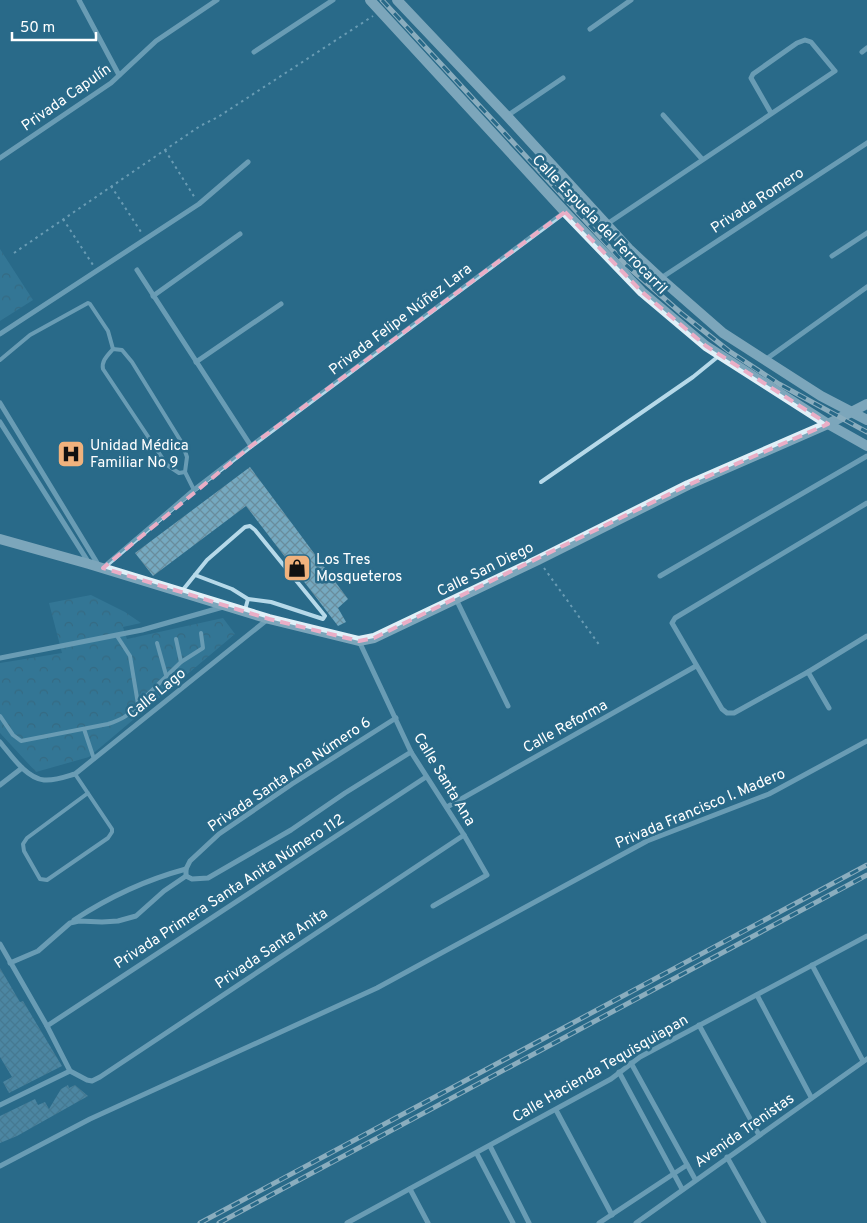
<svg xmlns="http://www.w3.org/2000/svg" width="867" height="1223" font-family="Overpass,sans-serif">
<defs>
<pattern id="forest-crowns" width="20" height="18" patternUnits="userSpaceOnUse" patternTransform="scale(1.25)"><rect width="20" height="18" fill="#3e86a5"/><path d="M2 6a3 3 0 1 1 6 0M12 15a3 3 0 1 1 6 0" fill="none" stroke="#446c7d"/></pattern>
<pattern id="building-cross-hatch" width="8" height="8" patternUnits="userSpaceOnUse" patternTransform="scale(1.25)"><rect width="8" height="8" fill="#75a9c0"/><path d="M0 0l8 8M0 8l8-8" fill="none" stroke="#698d9d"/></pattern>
</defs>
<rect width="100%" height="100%" fill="#296a89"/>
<!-- forest -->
<g fill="url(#forest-crowns)">
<path d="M 0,249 L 33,300 L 0,321 Z"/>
<path d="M 91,595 L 125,612 L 141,623 L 123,627 L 127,639 L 223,618 L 235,634 L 89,757 L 36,772 L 0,733 L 0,663 L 62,653 L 49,603 Z"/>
</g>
<!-- building -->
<g fill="url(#building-cross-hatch)">
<path d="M 250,467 L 348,599 L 338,608 L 346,622 L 338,626 L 246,506 L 153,576 L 135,553 Z"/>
<path d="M 0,968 L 20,1002 L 23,1001 L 62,1066 L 9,1093 L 3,1082 L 12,1077 L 0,1057 Z"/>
<path d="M 68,1085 L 69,1088 L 75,1085 L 88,1096 L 17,1136 L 0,1143 L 0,1116 L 35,1099 L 38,1105 L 45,1102 L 49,1109 L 61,1089 Z"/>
</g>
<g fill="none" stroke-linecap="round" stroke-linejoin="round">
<!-- path -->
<g stroke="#b6d9e9" stroke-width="2" stroke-dasharray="2.5 4" stroke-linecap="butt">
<path d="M 165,150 L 195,198"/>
<path d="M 111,186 L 141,232"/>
<path d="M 63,219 L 93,265"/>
<path d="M 14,253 L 200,126 L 218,117 L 373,16"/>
<path d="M 544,568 L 600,646"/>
</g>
<!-- lane -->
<g stroke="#b6d9e9" stroke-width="4">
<path d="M 0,360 L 30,335 L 88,303 L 90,304 L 108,331 L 113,349"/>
<path d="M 185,472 L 179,473 L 167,465 L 103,369 C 101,361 108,355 113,349 L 122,350 L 132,362 L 182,443 L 187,457 L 185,472 L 194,490"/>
<path d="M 541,482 L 693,377 L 720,355"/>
<path d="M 195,575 L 232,589 L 248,599"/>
<path d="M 182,591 L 207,560 L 245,527 L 250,526 L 255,530 L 325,616 L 323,619 L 271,602 L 248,599 L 245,610"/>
<path d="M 176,639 L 181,662"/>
<path d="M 157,643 L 166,675"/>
<path d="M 138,704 L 181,662 L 203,648 L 201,633"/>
<path d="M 0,716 L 13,735 L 21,741 L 108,724 C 121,720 130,715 138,704 L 130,656 L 117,636"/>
<path d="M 84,729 L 94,759"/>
<path d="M 75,774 L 112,829 L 112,832 L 108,838 L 47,880 L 40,879 L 24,851 L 23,844 L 27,838 L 88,793"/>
</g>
<!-- street -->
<g stroke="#b6d9e9" stroke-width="5">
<path d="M 79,0 L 119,75"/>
<path d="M 590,29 L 631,0"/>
<path d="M 254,52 L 333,0"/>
<path d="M 862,52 L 867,48"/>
<path d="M 663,115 L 702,159"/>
<path d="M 507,116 L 563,78"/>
<path d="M 0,158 L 111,83 L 156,41 L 217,0"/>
<path d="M 607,224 L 835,71 L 811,42 L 805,40 L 797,43 L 753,74 L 751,78 L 771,113"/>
<path d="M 832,256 L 867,233"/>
<path d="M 137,270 L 251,446"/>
<path d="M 661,278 L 867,143"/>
<path d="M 153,296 L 240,234"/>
<path d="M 0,334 L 199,204 L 248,162"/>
<path d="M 765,360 L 867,287"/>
<path d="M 196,362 L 281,304"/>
<path d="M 0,403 L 99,566"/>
<path d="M 0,422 L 89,563"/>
<path d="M 867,503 L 675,618 L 672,623 L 722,709 L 727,713 L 734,713 L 808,672 L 867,636"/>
<path d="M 104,567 L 194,490 L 251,446 L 565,212"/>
<path d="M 660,576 L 867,456"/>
<path d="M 456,599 L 508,706"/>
<path d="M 359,641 L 411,752 L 464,835 L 487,875 L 433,906"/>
<path d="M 0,658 L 142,630 L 223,607"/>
<path d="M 808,672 L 829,708"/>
<path d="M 0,742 C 11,755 26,778 44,780 C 55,781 65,777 75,774 L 268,619"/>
<path d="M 0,785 L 22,768"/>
<path d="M 447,807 L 696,666"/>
<path d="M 186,876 L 192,879 L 208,878 L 291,830 L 345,793 L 411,752"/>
<path d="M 74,920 C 109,897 145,880 186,869"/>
<path d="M 0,944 L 47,1026 L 70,1071 L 87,1080 L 92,1081 L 100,1077 L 464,835"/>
<path d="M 10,963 L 38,951 L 70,923 L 79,921 L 102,922 L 118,921 L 136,916 L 164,891 L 186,876 L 186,869 L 190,861 L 219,834 L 292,784 L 396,718"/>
<path d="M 812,965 L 863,1061"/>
<path d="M 757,995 L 811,1097"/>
<path d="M 699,1025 L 759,1135"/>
<path d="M 47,1026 L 426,777"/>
<path d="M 631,1063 L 695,1179"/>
<path d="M 619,1072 L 682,1189"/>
<path d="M 0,1105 L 70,1071"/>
<path d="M 556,1110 L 612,1215"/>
<path d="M 490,1146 L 529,1223"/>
<path d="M 477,1154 L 513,1223"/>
<path d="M 727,1157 L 764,1223"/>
<path d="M 0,1166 L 90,1119 L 377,988 L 647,841 L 769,794 L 867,741"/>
<path d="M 410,1189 L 428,1223"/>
<path d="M 347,1223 L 611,1079 L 640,1057 L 867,936"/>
<path d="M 599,1223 L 687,1165"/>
<path d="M 636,1223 L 867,1059"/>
</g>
<!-- secondary -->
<g stroke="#e0f0f8" stroke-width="10">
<path d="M 370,0 L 565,212 L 642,292 L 706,346 L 828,424 L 867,446"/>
<path d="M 397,0 L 507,116 L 629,249 L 660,278 L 723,333 L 821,396 L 867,420"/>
<path d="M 0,539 L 89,564 L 269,619 L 359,641 L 374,638 L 538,560 L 688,485 L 828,424 L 867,404"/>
</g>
<!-- rail casing -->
<g stroke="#fff" stroke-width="5">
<g id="rail">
<path d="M 382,0 L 626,265 L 681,313 L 729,351 L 779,384 L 867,432"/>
<path d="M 200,1223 L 867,865"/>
<path d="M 219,1223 L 867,875"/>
</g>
</g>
<!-- rail -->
<use href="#rail" stroke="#296a89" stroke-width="3" stroke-dasharray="9" stroke-linecap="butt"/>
</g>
<!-- marked area -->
<path d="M0 0H867V1223H0ZM 565,212 L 642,292 L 706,346 L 828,424 L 688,485 L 374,638 L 359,641 L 269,619 L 103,568 L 251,446 Z" fill="#296a89" fill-opacity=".55" fill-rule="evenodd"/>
<path fill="none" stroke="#eaaec6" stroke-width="4" stroke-dasharray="10 6" stroke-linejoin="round" d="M 565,212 L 642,292 L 706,346 L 828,424 L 688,485 L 374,638 L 359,641 L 269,619 L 103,568 L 251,446 Z"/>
<!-- icons -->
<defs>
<g id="hospital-square" transform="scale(1.4375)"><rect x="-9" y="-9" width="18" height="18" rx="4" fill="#f0b27d" stroke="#296a89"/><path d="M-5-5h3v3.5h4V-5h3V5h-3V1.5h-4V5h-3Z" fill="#111"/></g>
<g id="shop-square" transform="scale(1.4375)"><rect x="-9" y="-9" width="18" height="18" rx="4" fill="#f0b27d" stroke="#296a89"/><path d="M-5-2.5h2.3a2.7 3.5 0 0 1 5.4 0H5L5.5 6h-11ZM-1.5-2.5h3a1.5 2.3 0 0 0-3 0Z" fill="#111"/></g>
</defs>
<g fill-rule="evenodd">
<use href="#hospital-square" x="71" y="454"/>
<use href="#shop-square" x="297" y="568"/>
</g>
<g text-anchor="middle" stroke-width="5" stroke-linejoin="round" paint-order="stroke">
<!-- street labels -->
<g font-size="15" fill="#fff" stroke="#296a89">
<text transform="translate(66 97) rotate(-35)" y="5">Privada Capulín</text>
<text transform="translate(757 200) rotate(-33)" y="5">Privada Romero</text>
<text transform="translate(600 224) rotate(46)" y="5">Calle Espuela del Ferrocarril</text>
<text transform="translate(400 319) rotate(-37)" y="5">Privada Felipe Núñez Lara</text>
<text transform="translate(485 569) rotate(-26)" y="5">Calle San Diego</text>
<text transform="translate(156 693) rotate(-39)" y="5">Calle Lago</text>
<text transform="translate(565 726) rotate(-29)" y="5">Calle Reforma</text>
<text transform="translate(289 774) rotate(-34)" y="5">Privada Santa Ana Número 6</text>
<text transform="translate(445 779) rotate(59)" y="5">Calle Santa Ana</text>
<text transform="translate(700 808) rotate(-23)" y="5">Privada Francisco I. Madero</text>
<text transform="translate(229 891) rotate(-33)" y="5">Privada Primera Santa Anita Número 112</text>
<text transform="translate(271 948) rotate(-34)" y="5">Privada Santa Anita</text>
<text transform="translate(600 1068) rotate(-30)" y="5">Calle Hacienda Tequisquiapan</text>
<text transform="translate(744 1130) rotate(-35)" y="5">Avenida Trenistas</text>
</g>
<!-- poi labels -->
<g font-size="15" fill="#fff" stroke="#296a89" text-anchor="start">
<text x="90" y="450">Unidad Médica<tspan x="90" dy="17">Familiar No 9</tspan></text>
<text x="316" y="564">Los Tres<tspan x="316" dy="17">Mosqueteros</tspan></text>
</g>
</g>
<!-- scale -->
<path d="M12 32v8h84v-8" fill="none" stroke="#ffffff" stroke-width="2.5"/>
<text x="20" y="32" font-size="15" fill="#ffffff" stroke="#296a89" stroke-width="4" paint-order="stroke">50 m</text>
</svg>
